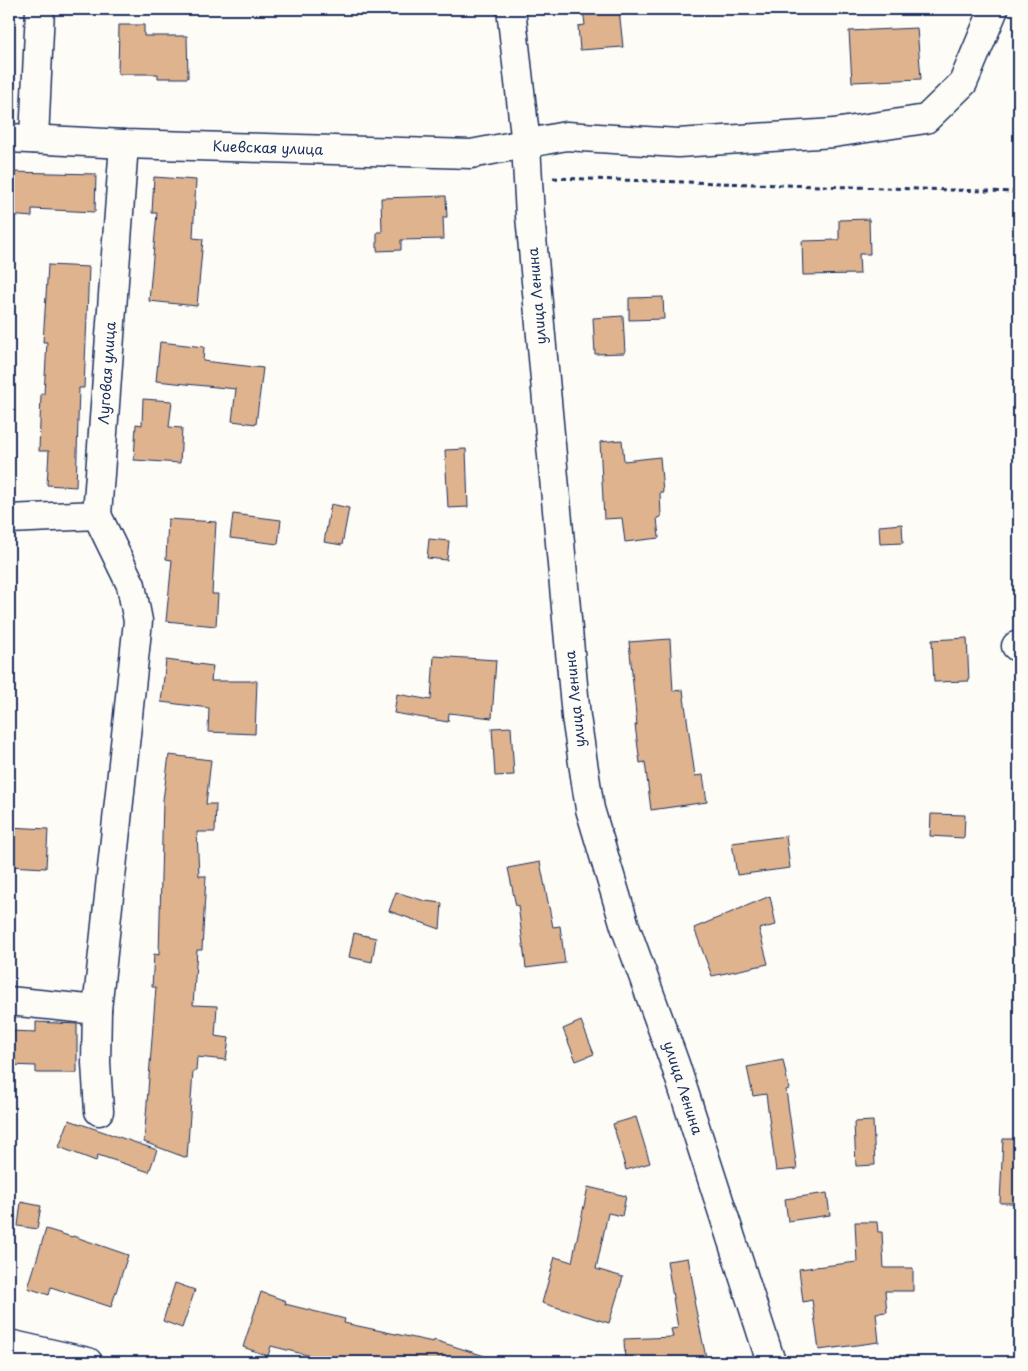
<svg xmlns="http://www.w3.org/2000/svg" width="1028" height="1371" font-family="'Playpen Sans',sans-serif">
<rect width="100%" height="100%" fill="#fdfcf7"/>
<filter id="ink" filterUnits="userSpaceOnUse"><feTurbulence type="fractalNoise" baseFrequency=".02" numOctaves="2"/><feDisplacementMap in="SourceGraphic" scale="10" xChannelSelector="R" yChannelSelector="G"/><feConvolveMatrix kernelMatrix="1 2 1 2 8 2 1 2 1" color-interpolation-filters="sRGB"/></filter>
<g filter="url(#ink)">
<!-- building -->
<g fill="#deb38e" stroke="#1b2f5e">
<path d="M 583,9 L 619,9 L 623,47 L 580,50 L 578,26 L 585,25 Z"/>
<path d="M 119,25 L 144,25 L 144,36 L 187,36 L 188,78 L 158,78 L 158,74 L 118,74 Z"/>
<path d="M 917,28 L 921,79 L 852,82 L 849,31 Z"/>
<path d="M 9,172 L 96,174 L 95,212 L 32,209 L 32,217 L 9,215 Z"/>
<path d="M 154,177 L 196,180 L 193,238 L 203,239 L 197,306 L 149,301 L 157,213 L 152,213 Z"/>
<path d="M 446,196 L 447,217 L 443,217 L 444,239 L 401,240 L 401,250 L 377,251 L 377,232 L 382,232 L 381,198 Z"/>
<path d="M 869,219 L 870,254 L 859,254 L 860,274 L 803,275 L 802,241 L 839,240 L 839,220 Z"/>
<path d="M 48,265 L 89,267 L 84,388 L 79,388 L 76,487 L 47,485 L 49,451 L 39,451 L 41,394 L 44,394 L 47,342 L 43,342 Z"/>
<path d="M 663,297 L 664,319 L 629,320 L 629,298 Z"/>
<path d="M 623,316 L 625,353 L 595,354 L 593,318 Z"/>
<path d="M 160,342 L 204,347 L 203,361 L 263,368 L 256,424 L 232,421 L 236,389 L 156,381 Z"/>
<path d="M 143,399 L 172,401 L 169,427 L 182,428 L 180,463 L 134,460 L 136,424 L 142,425 Z"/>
<path d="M 622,440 L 624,461 L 660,457 L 663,492 L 660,492 L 661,517 L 657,518 L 659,538 L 625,542 L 622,518 L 604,519 L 600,442 Z"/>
<path d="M 466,449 L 468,507 L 448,508 L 445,450 Z"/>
<path d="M 331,504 L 349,508 L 342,545 L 324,542 Z"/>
<path d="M 233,514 L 281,520 L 278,544 L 230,538 Z"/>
<path d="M 168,519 L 216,522 L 212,594 L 218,594 L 216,626 L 166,621 L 172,560 L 166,559 Z"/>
<path d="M 902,524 L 903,543 L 880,544 L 879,526 Z"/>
<path d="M 429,539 L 449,541 L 447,560 L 427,558 Z"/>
<path d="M 967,638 L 969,681 L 934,682 L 932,640 Z"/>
<path d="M 670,639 L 673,691 L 683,690 L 695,776 L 703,775 L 707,802 L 651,810 L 645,762 L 640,763 L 635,725 L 637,725 L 629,642 Z"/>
<path d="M 434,656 L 496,660 L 492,718 L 449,713 L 448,722 L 394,713 L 397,694 L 431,700 Z"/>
<path d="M 166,660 L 213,666 L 211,681 L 257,681 L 255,734 L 208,732 L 209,708 L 161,702 Z"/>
<path d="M 511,727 L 514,775 L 495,776 L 492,728 Z"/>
<path d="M 169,755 L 211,760 L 206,804 L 216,804 L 215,832 L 197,832 L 199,876 L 206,876 L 202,950 L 197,950 L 193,1005 L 217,1006 L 215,1036 L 229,1038 L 226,1060 L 197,1057 L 196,1071 L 193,1071 L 187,1158 L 144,1142 L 156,987 L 152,987 L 154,954 L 159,955 L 163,800 Z"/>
<path d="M 931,814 L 965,815 L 964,838 L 930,836 Z"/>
<path d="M 9,827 L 48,829 L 46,868 L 9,866 Z"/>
<path d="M 786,836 L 790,868 L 737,875 L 732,843 Z"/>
<path d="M 540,862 L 553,927 L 560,926 L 565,963 L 526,968 L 518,905 L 516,906 L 508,868 Z"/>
<path d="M 396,892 L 425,901 L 442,903 L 440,929 L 389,911 Z"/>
<path d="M 770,896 L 776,925 L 759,929 L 768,964 L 712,976 L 694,928 Z"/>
<path d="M 354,933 L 376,938 L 372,962 L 349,957 Z"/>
<path d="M 581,1021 L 594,1054 L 576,1061 L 563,1029 Z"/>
<path d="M 36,1022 L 77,1024 L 77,1073 L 36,1073 L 36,1066 L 9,1065 L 9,1031 L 36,1032 Z"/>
<path d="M 783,1060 L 789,1089 L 786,1090 L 797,1169 L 776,1171 L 766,1094 L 753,1096 L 747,1067 Z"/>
<path d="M 636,1117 L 650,1163 L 626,1170 L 613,1124 Z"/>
<path d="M 69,1120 L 157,1150 L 149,1172 L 98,1155 L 96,1161 L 59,1147 Z"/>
<path d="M 873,1121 L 875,1165 L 856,1166 L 854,1122 Z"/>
<path d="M 1003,1139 L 1019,1139 L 1019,1203 L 1000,1203 Z"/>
<path d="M 588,1187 L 626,1196 L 622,1216 L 608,1213 L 596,1269 L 623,1277 L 609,1323 L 542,1303 L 555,1257 L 572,1262 Z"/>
<path d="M 827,1193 L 830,1215 L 788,1221 L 785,1199 Z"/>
<path d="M 21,1202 L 41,1206 L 37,1229 L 18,1226 Z"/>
<path d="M 855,1222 L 877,1222 L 878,1232 L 882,1232 L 884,1268 L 913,1268 L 913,1291 L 885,1291 L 887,1312 L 876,1313 L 879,1342 L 819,1350 L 812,1300 L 803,1302 L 799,1269 L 857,1262 Z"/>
<path d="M 46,1229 L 72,1237 L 73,1236 L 128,1255 L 111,1307 L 51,1287 L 49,1295 L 28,1288 Z"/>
<path d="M 688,1258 L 696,1300 L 694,1301 L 707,1362 L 625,1362 L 624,1339 L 673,1337 L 671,1329 L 678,1328 L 667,1261 Z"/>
<path d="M 175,1283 L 195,1290 L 182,1328 L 163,1321 Z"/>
<path d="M 261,1292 L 286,1301 L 285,1304 L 345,1319 L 344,1323 L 433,1342 L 434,1340 L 491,1358 L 491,1362 L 335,1362 L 271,1346 L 268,1356 L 243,1347 Z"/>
</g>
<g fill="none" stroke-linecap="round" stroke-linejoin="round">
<!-- street casing -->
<g stroke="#1b2f5e" stroke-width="31">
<g id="street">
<path d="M 511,9 L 526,145 L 530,216 L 576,717 L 590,809 L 625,926 L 675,1064 L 771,1362"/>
<path d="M 9,138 L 124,144 L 471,154 L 566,136 L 678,143 L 834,133 L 926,119 L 963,83 L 994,9"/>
<path d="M 34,139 L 40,9"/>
<path d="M 97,515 L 131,585 L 138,621 L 97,1010 L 96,1063 L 99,1111"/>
<path d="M 9,519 L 97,515 L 124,144"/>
<path d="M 1016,646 L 1019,648"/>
<path d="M 9,1001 L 97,1010"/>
<path d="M 9,1344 L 88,1362"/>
</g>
</g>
<!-- path -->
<path stroke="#1b2f5e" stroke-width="3" stroke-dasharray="5 4" stroke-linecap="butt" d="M 553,178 L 1019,192"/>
<!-- street -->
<use href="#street" stroke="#fdfcf7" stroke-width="28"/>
</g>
</g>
<g text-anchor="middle" stroke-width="5" stroke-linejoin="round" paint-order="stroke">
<!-- street labels -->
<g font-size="14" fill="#1b2f5e" stroke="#fdfcf7">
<text transform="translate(268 148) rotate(2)" y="5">Киевская улица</text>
<text transform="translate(537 296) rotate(-95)" y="5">улица Ленина</text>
<text transform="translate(107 373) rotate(-86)" y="5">Луговая улица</text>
<text transform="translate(575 699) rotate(-96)" y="5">улица Ленина</text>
<text transform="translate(683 1088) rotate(72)" y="5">улица Ленина</text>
</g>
</g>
<!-- margin -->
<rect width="1028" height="1371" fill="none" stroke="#fdfcf7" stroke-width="30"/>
<rect x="15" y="15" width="998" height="1341" fill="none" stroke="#1b2f5e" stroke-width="2" filter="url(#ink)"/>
</svg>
